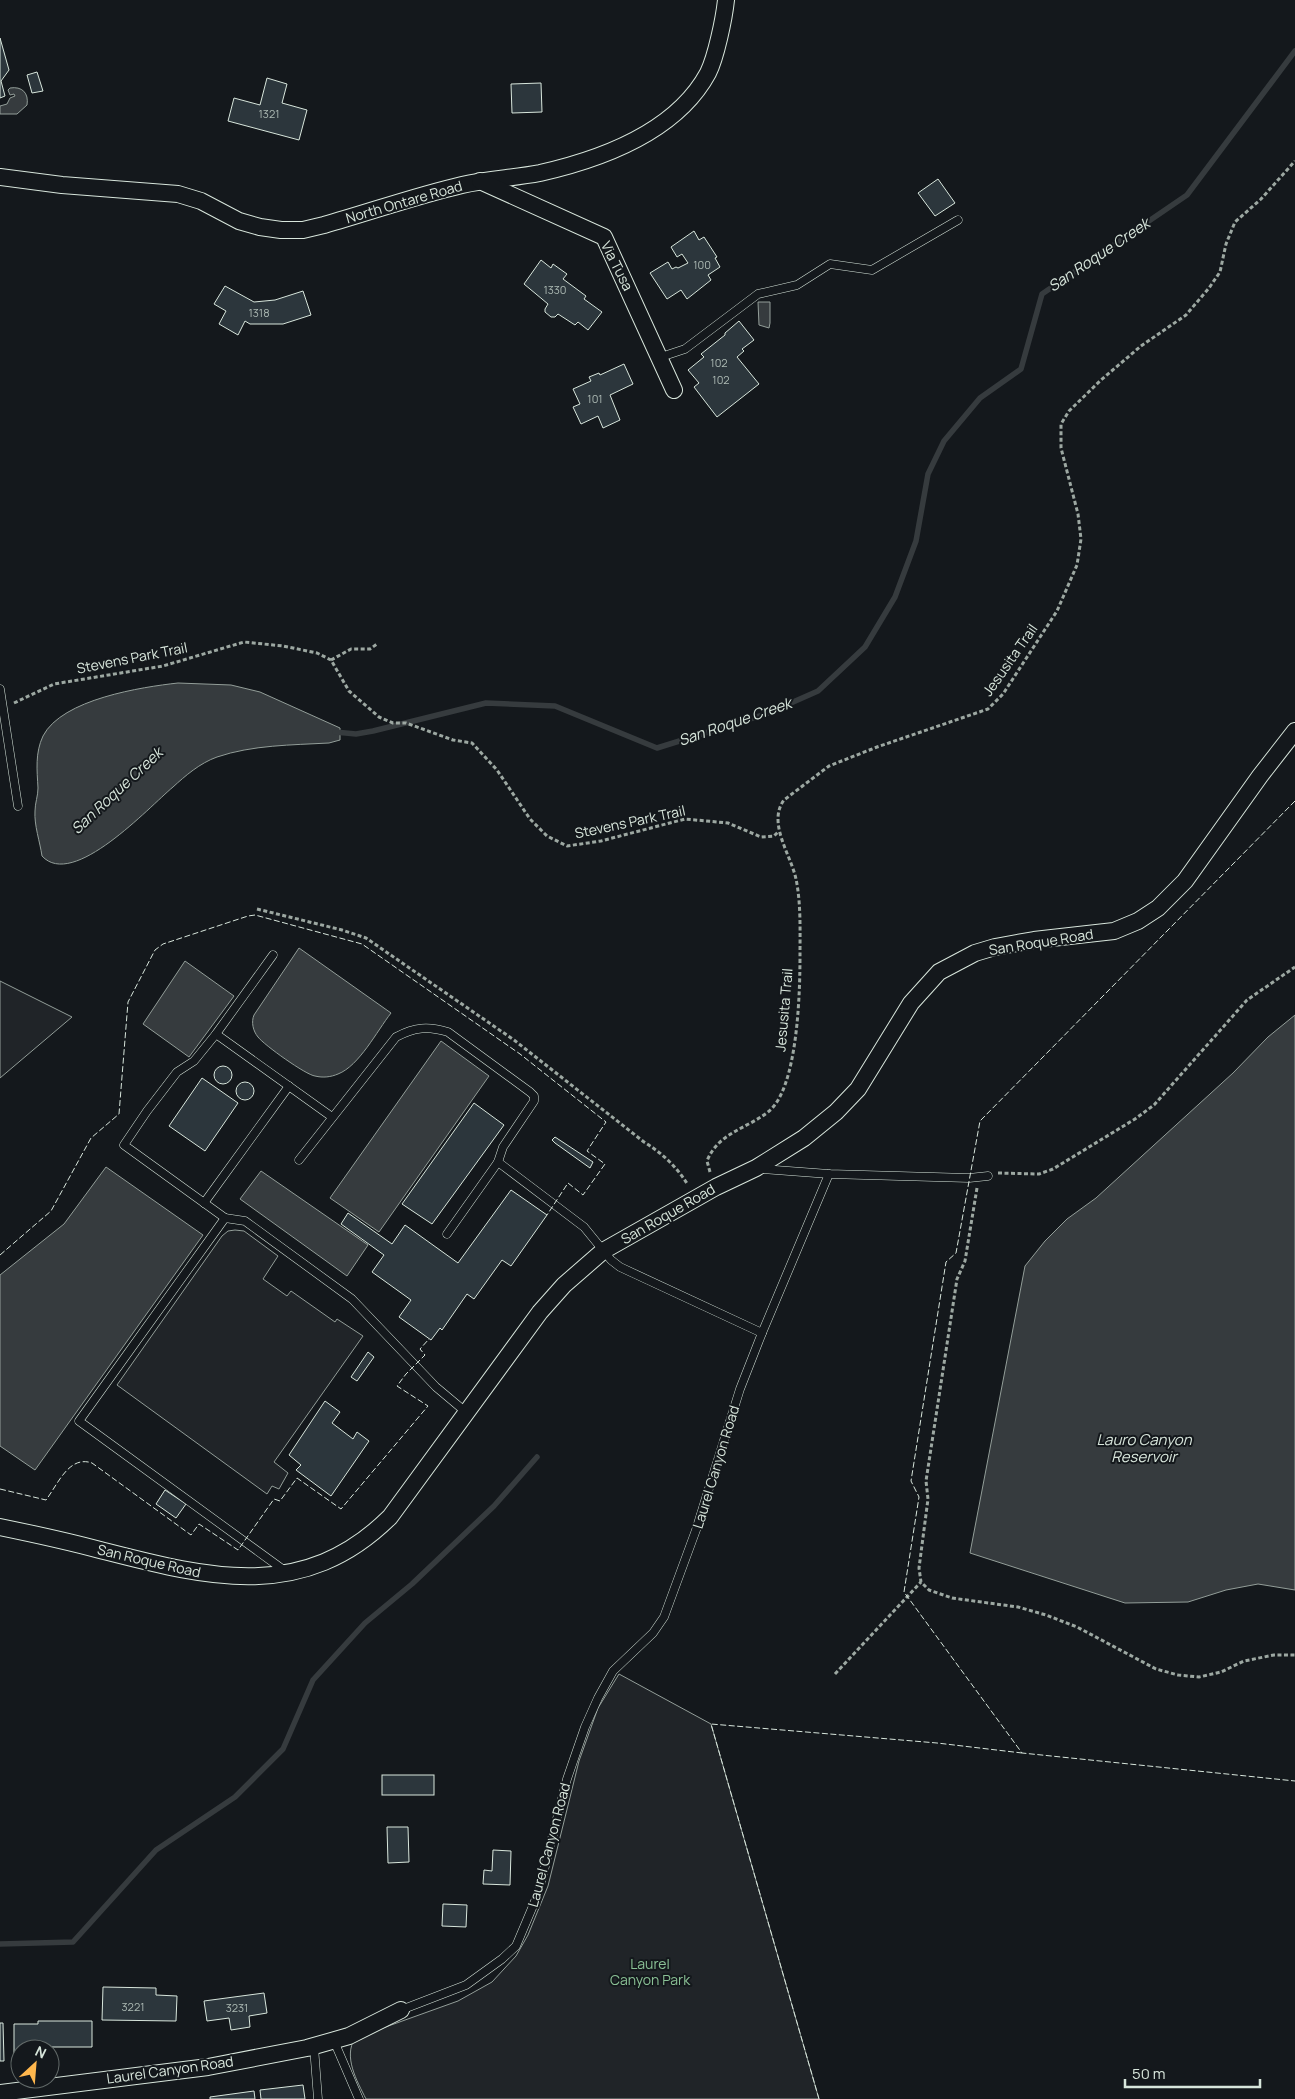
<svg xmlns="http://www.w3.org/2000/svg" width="1295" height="2099" font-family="Manrope,sans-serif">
<rect width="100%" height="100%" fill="#14181c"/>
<!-- green -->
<g fill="#202428" stroke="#939e99">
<path d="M 0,981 L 72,1017 L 0,1078 Z"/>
<path d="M 235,1230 L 244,1231 L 278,1256 L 263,1279 L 287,1296 L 291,1291 L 335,1322 L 337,1319 L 363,1336 L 274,1462 L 288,1473 L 279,1489 L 272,1486 L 267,1494 L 117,1385 L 222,1236 L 228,1231 Z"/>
<path d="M 619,1674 L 711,1724 L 819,2099 L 366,2099 C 357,2081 343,2057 355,2038 L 458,2001 L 492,1982 L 516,1956 L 528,1935 L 548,1886 L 579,1761 L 598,1708 Z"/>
</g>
<!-- water -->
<g fill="#363b3e" stroke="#939e99">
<path d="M 10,88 C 22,86 29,93 27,105 L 17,114 L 0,114 L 0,106 L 7,104 L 10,98 L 15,96 L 14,94 L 10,95 L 8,90 Z"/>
<path d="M 758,302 L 770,302 L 770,323 L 769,328 L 759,325 Z"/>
<path d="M 178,683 L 231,685 L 260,692 L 340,728 L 340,740 L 329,743 C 292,745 252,745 217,757 C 200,763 185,776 173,787 C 149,807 73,890 42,856 C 40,842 34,825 35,811 C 35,803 38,796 38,788 C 37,770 35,753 43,736 C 62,699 142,687 178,683 Z"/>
<path d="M 299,948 L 391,1013 C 377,1031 359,1066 338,1074 C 331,1077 323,1078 315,1076 C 306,1075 264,1045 258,1037 C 253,1031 251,1022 254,1015 Z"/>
<path d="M 185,961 L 234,996 L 189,1057 L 143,1024 Z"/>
<path d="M 1295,1015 L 1295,1590 L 1258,1584 L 1226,1590 L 1188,1602 L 1125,1603 L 970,1553 L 1025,1266 L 1045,1241 L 1067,1219 L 1096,1198 L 1233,1073 L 1268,1037 Z"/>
<path d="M 441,1041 L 489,1076 L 379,1232 L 330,1198 Z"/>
<path d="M 106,1167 L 203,1235 L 35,1470 L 0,1446 L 0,1275 L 64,1224 Z"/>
<path d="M 261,1171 L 368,1245 L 347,1276 L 240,1199 Z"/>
</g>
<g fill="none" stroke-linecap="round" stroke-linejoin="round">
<!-- stream -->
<g stroke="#363b3e" stroke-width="5.5">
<path d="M 335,732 L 356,734 L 373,731 L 486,703 L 555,706 L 657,748 L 766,714 L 818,691 L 865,647 L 895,597 L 916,541 L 928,474 L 944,441 L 980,398 L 1021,369 L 1042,294 L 1187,195 L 1295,51"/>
<path d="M 0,1944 L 73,1942 L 156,1850 L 235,1797 L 283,1749 L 313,1680 L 365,1623 L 412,1584 L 494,1506 L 537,1457"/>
</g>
</g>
<!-- building -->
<g fill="#2c363c" stroke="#d8e6dc">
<path d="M 0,38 L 9,70 L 1,81 L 5,96 L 0,98 Z"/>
<path d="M 37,72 L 43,91 L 32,93 L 27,75 Z"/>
<path d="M 267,78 L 287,84 L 282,103 L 307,110 L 299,140 L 228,121 L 234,98 L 260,105 Z"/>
<path d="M 541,83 L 542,112 L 512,113 L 511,84 Z"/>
<path d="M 938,179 L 955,203 L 935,216 L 918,193 Z"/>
<path d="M 694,231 L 699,240 L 704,237 L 717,257 L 715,258 L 720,267 L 708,275 L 711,280 L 687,299 L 681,290 L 667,299 L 650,273 L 668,262 L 672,269 L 676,267 L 678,268 L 688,263 L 682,254 L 677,257 L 671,247 Z"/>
<path d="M 541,260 L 551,268 L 553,264 L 567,274 L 563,279 L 586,296 L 584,299 L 602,312 L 588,330 L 578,322 L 575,325 L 558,314 L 555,317 L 551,317 L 545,312 L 545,309 L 548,304 L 524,284 Z"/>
<path d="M 225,286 L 254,302 L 275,300 L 303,291 L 311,315 L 283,324 L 250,324 L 245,321 L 238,335 L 219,324 L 226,311 L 214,304 Z"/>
<path d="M 739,321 L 754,340 L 742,349 L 744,351 L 737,357 L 759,384 L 717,417 L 694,387 L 699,383 L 688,370 L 704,357 L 701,354 L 725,335 L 725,333 Z"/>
<path d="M 624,364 L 633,384 L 610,395 L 620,420 L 603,428 L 598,416 L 581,424 L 573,407 L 580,404 L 573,389 L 591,381 L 589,377 L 599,373 L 600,375 Z"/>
<circle cx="223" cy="1075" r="9"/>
<path d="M 202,1078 L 238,1103 L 205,1151 L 169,1126 Z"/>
<circle cx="245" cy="1091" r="9"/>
<path d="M 474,1103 L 504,1125 L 432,1224 L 402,1204 Z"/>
<path d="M 555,1137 L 593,1162 L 590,1168 L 555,1143 L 552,1140 Z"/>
<path d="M 511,1190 L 547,1215 L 511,1266 L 502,1260 L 474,1299 L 467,1294 L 442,1330 L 440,1328 L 431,1340 L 399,1317 L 411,1300 L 372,1272 L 384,1255 L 341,1224 L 348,1213 L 392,1244 L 405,1225 L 458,1263 Z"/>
<path d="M 368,1352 L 374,1357 L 357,1381 L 351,1377 Z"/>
<path d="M 325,1401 L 340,1412 L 332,1423 L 353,1439 L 357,1432 L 369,1441 L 331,1496 L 296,1470 L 301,1465 L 289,1455 Z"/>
<path d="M 165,1490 L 186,1504 L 176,1518 L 156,1504 Z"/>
<rect x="382" y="1775" width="52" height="20"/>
<path d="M 387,1827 L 408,1827 L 409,1862 L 388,1863 Z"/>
<path d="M 493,1850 L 511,1851 L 510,1885 L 483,1884 L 484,1870 L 492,1871 Z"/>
<path d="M 443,1904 L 467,1905 L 466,1927 L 442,1926 Z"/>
<path d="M 103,1987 L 156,1988 L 156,1995 L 177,1996 L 176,2021 L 102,2020 Z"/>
<path d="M 264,1993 L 267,2013 L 249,2016 L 250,2027 L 231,2030 L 229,2018 L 207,2021 L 204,2001 Z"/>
<path d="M 38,2021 L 92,2021 L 92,2047 L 51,2047 L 51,2054 L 50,2049 L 20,2049 L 20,2054 L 14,2054 L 14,2024 L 38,2024 Z"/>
<path d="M 0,2023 L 3,2023 L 4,2061 L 0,2061 Z"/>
<path d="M 303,2085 L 305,2099 L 261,2099 L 260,2090 Z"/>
<path d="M 254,2091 L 255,2099 L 210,2099 L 210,2097 Z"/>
</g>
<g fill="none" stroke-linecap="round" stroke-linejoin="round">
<!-- lane casing -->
<g stroke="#d8e6dc" stroke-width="9">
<g id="lane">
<path d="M 661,357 L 685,349 L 758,294 L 797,285 L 830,264 L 872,270 L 958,220"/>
<path d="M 0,689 L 18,806"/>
<path d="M 216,1034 L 332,1117"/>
<path d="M 299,1160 L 396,1037 C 415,1027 428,1026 448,1032 L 530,1092 L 534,1096 L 534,1101 L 503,1147 L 498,1162 L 447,1234"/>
<path d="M 498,1162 L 584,1227 L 611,1260 L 620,1267 L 762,1333 L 829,1174"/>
<path d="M 761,1169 L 829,1174 L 969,1178 L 988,1176"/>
<path d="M 204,1203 L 289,1086"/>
<path d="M 225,1218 L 124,1145 L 147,1111 L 177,1072 L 194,1061 L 216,1034 L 273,955"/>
<path d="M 285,1571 L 79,1421 L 225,1218 L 245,1221 L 352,1299 L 436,1387 L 467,1413"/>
<path d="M 401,2010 L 466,1985 L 502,1959 L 516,1946 L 538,1894 L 567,1779 L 585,1727 L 598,1698 L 613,1671 L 653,1633 L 664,1617 L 696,1530 L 740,1389 L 762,1333"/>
<path d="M 334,2041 L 359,2099"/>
<path d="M 314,2047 L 318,2099"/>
</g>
</g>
<!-- street casing -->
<g stroke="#d8e6dc" stroke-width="18">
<g id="street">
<path d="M 0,177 L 62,185 L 178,194 L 201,201 L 239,221 L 260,227 L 281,230 L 303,230 L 324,225 C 370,212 415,196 462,185 C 488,179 514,178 540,173 C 602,159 676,132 708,73 C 716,57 724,19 726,0"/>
<path d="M 480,181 L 604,237 L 674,390"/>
<path d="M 0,1527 C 34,1534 67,1541 100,1550 C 206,1577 302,1604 390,1517 L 540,1312 L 564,1285 L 603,1251 L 716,1187 L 756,1168 L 804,1138 L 836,1112 L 858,1089 L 911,1003 L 939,972 L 975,953 L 995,947 L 1034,940 L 1114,931 L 1138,921 L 1158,908 L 1185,881 L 1260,776 L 1295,731"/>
<path d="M 0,2093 L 208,2067 L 307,2048 L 349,2036 L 401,2010"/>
</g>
</g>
<!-- path -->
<g stroke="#9da8a2" stroke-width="3" stroke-dasharray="4 2.5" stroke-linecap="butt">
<path d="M 331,660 L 351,649 L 370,649 L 377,644"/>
<path d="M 14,703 L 54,684 L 163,666 L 244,642 L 283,646 L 317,653 L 331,660 L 349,691 L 379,717 L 393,723 L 406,723 L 453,740 L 472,743 L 497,770 L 530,819 L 547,836 L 567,846 L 601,841 L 685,819 L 728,823 L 761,837 L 774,836 L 779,831"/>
<path d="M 257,909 L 342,930 L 366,938 L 514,1040 L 644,1142 C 662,1153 677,1167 688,1185"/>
<path d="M 710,1172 L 707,1161 C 718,1133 746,1129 768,1112 C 798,1089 800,992 800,955 C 800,931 801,903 796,879 C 791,855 767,823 784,800 L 829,766 L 877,747 L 988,709 L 1003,694 L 1057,611 L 1077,565 L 1081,539 L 1078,514 L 1061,448 L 1061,424 L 1069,411 L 1101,380 L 1141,346 L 1186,315 L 1209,288 L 1220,272 L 1226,244 L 1235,222 L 1261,199 L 1295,161"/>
<path d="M 998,1173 L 1039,1174 L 1053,1169 L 1135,1119 L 1154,1105 L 1247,1000 L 1295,967"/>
<path d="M 977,1188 L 965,1261 L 957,1279 L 926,1481 L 928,1499 L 919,1568 L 921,1582 L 929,1590 L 952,1598 L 1018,1607 L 1046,1615 L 1077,1627 L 1156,1669 L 1178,1675 L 1199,1677 L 1221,1672 L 1244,1661 L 1274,1655 L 1295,1655"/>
<path d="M 835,1674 L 921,1582"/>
</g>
<!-- lane -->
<use href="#lane" stroke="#14181c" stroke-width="8"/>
<!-- street -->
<use href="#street" stroke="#14181c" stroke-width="16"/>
<!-- fence -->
<g stroke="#d8e6dc" stroke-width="1" stroke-dasharray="6 2.5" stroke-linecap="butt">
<path d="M 1295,801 L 980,1121 L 956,1253 L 946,1262 L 911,1481 L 919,1497 L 904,1592 L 1022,1753 L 1295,1781"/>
<path d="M 0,1255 L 51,1211 L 91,1138 L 119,1114 L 128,1002 L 155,950 L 163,944 L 248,916 L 255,915 L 362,944 L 520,1054 L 606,1122 L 587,1151 L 605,1164 L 583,1195 L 568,1183 L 547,1215"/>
<path d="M 0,1489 L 46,1500 C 58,1484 69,1455 92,1463 L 191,1535 L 199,1524 L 238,1550 L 274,1499 L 280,1501 L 297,1478 L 341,1509 L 428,1406 L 397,1386 L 406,1374 L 425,1355 L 420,1349 L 429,1339"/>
<path d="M 819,2099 L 711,1724 L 937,1743 L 1022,1753"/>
</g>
</g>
<g text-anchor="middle" stroke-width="4" stroke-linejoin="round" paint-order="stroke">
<!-- number labels -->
<g font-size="11" fill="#adbab4">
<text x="269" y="118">1321</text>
<text x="702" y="269">100</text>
<text x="555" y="294">1330</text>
<text x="259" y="317">1318</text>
<text x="719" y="367">102</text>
<text x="721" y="384">102</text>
<text x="595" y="403">101</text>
<text x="133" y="2011">3221</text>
<text x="237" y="2012">3231</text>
</g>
<!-- street labels -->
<g font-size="14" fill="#d8e6dc" stroke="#14181c">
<text transform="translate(404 202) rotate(-16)" y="5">North Ontare Road</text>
<text transform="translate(617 266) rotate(63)" y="5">Via Tusa</text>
<text transform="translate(132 658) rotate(-11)" y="5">Stevens Park Trail</text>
<text transform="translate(1010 660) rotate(-55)" y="5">Jesusita Trail</text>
<text transform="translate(630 822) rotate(-12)" y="5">Stevens Park Trail</text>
<text transform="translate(1041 942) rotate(-9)" y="5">San Roque Road</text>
<text transform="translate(784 1010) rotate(-85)" y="5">Jesusita Trail</text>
<text transform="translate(668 1214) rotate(-30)" y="5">San Roque Road</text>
<text transform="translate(716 1467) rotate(-73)" y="5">Laurel Canyon Road</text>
<text transform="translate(149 1561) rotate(13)" y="5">San Roque Road</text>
<text transform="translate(549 1845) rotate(-75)" y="5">Laurel Canyon Road</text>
<text transform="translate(170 2070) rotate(-8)" y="5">Laurel Canyon Road</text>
</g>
<!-- park labels -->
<g font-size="14" fill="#8ac095" stroke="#14181c">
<text x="650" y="1969">Laurel<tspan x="650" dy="16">Canyon Park</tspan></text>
</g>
<!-- water labels -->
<g font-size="15" font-style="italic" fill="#d8e6dc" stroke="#14181c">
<text transform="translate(1099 255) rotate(-34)" y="5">San Roque Creek</text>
<text transform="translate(735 722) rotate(-19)" y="5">San Roque Creek</text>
<text transform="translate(117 791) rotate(-43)" y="5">San Roque Creek</text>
<text x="1144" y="1445">Lauro Canyon<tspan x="1144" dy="17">Reservoir</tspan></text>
</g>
</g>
<!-- north arrow -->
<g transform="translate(35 2064) rotate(26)"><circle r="24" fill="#14181c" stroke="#626a69"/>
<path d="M0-4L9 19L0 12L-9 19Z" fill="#ffb74d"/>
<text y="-8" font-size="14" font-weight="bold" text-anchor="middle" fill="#d8e6dc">N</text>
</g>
<!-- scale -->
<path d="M1125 2079v8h135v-8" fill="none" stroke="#d8e6dc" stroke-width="2.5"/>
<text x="1132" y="2079" font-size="15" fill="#d8e6dc" stroke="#14181c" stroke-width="4" paint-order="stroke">50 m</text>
</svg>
